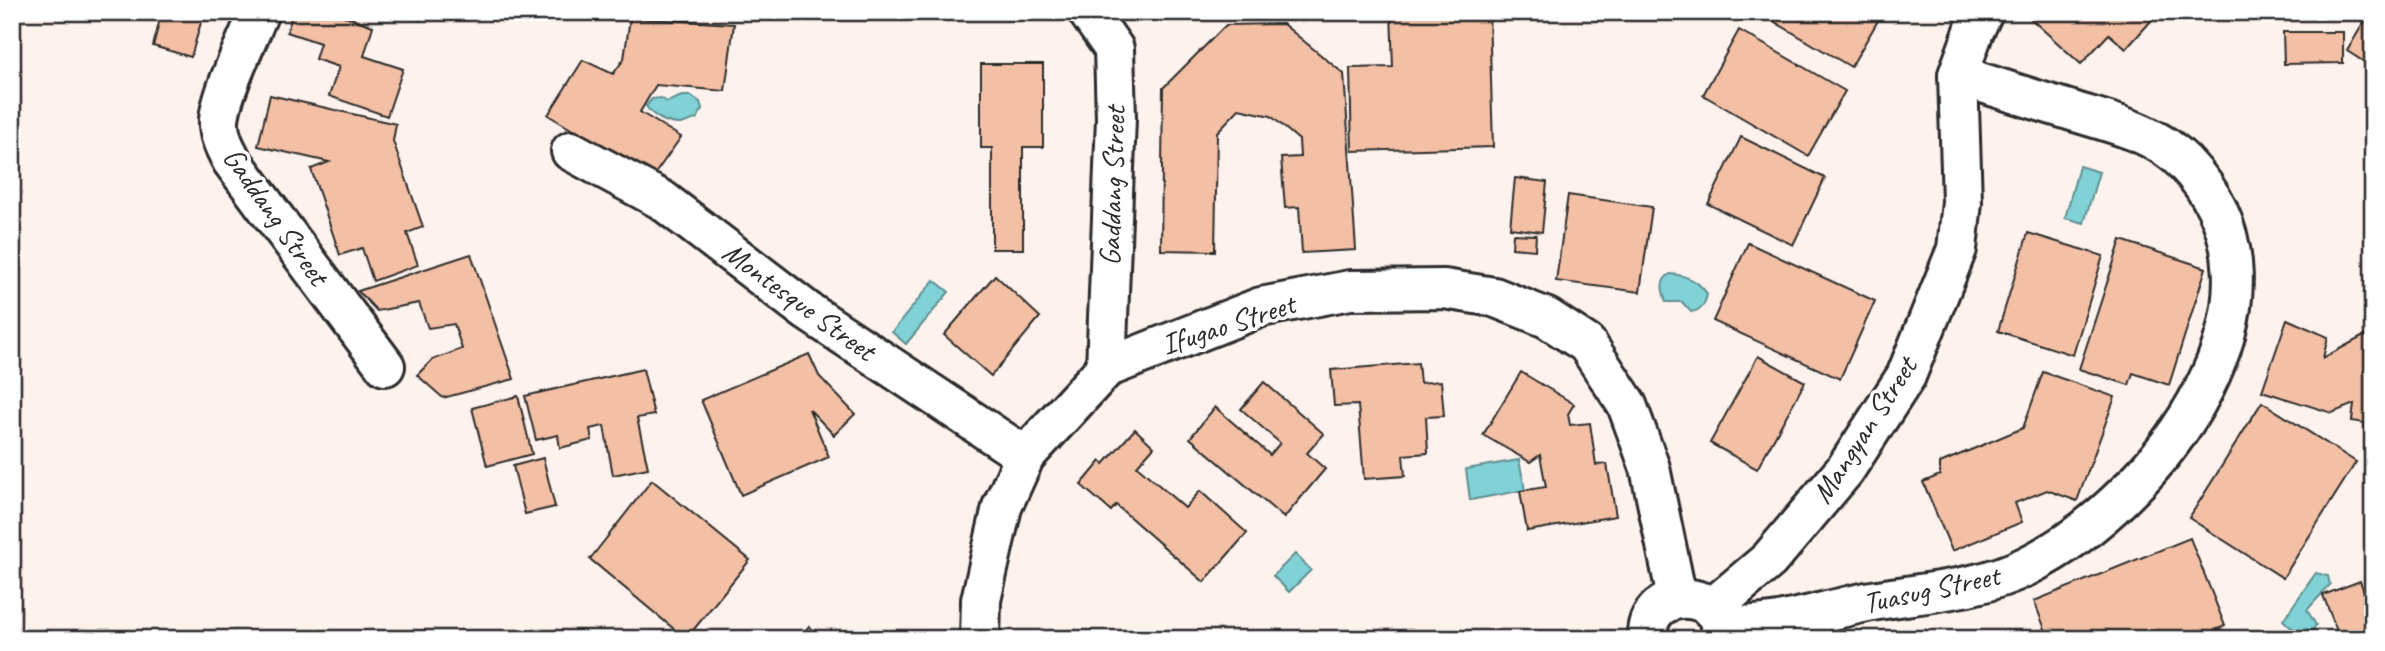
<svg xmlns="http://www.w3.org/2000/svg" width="2385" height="651" font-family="Caveat,sans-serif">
<rect width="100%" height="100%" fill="#fdf2ed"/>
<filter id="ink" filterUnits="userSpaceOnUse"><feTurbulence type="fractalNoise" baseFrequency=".0143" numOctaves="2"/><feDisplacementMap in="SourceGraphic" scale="14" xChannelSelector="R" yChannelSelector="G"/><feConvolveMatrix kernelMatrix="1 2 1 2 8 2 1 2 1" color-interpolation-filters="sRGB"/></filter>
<g filter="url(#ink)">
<!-- water -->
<g fill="#80d2d7" stroke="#5e8f92" stroke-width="2">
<path d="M 682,96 L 691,96 L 700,102 L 702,109 L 697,119 C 691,120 684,124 679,124 C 667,124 652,116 646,106 L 652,99 L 661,98 L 667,102 Z"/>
<path d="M 2079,166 L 2099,172 L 2084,223 L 2065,218 Z"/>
<path d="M 1670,274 C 1685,275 1699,281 1707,294 C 1705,305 1702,310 1691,312 L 1682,302 L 1666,302 C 1662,290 1659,281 1670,274 Z"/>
<path d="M 934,280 L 949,292 L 906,344 L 892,332 Z"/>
<path d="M 1519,460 L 1525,490 L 1470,500 L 1466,469 Z"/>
<path d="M 1295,554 L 1311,570 L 1289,592 L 1273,576 Z"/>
<path d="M 2316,573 L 2328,576 L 2330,585 L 2307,610 L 2316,625 L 2312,631 C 2297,634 2293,630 2283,620 Z"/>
</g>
<!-- building -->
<g fill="#f4c0a5" stroke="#2b2b2b" stroke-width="2">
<path d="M 135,12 L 204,12 L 191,57 L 153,46 L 160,19 Z"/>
<path d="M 293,12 L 333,12 L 373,26 L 364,56 L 403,69 L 387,116 L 329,96 L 339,67 L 315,59 L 320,43 L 287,32 Z"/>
<path d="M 398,12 L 423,12 L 421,20 Z"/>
<path d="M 1391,12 L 1489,12 L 1493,147 L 1352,151 L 1350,68 L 1393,67 Z"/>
<path d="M 1764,12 L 1883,12 L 1851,67 L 1763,15 Z"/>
<path d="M 2038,12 L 2159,12 L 2126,49 L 2109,34 L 2081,64 L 2031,19 Z"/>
<path d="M 630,18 L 734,24 L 725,91 L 656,85 L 640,112 L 681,137 L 652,178 L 548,115 L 583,60 L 613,74 L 624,59 Z"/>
<path d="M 2364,22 L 2373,27 L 2373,52 L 2366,63 L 2347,51 Z"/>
<path d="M 1283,24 L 1344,74 L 1356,250 L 1302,253 L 1299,207 L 1285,208 L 1281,158 L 1300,157 L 1299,140 L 1271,116 L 1239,109 L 1217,132 L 1215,251 L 1161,250 L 1163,88 L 1226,25 Z"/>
<path d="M 1739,30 L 1845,91 L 1808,156 L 1703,95 Z"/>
<path d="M 2283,32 L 2343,32 L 2343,63 L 2284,64 Z"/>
<path d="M 981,64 L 1043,64 L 1043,147 L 1023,147 L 1023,249 L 992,249 L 992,148 L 981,148 Z"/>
<path d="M 270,95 L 396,124 L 393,141 L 423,227 L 407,233 L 418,265 L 373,281 L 362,248 L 340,255 L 311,169 L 329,162 L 258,146 Z"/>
<path d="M 1741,137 L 1825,178 L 1793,245 L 1708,204 Z"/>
<path d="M 1515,178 L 1547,182 L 1542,232 L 1510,228 Z"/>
<path d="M 1568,195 L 1652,207 L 1640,292 L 1556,281 Z"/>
<path d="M 2028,233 L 2103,256 L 2073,355 L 1998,331 Z"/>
<path d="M 1513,234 L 1536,235 L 1535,250 L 1512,248 Z"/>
<path d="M 2121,240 L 2206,268 L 2169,385 L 2133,373 L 2129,385 L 2079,369 Z"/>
<path d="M 1748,243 L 1875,301 L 1840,379 L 1713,321 Z"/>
<path d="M 471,254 L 514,379 L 443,398 L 417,375 L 432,360 L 462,349 L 454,324 L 428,328 L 419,303 L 377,311 L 358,291 Z"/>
<path d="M 995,275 L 1040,317 L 991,376 L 944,335 Z"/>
<path d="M 2287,319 L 2328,337 L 2323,358 L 2373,331 L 2373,444 L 2366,442 L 2365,423 L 2352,421 L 2354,404 L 2332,413 L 2262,391 Z"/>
<path d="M 809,354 L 819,376 L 855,414 L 834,435 L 809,409 L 829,457 L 741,495 L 701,400 Z"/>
<path d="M 1758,356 L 1805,382 L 1757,469 L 1710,443 Z"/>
<path d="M 1418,363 L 1420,383 L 1441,381 L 1444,416 L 1426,417 L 1428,453 L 1403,455 L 1405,476 L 1364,479 L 1358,405 L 1334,406 L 1331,370 Z"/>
<path d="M 643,369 L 654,415 L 637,418 L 648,468 L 613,475 L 604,426 L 590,429 L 592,440 L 560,448 L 558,435 L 536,440 L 525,396 Z"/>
<path d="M 1521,372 L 1574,404 L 1568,414 L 1570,425 L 1590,423 L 1596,465 L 1607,464 L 1616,516 L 1527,531 L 1520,491 L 1546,487 L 1540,455 L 1530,462 L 1483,435 Z"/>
<path d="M 2043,372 L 2115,397 L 2077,501 L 2047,490 L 2015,503 L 2022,522 L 1952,551 L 1923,482 L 1940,475 L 1940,463 L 2023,428 Z"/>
<path d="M 1264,382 L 1324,434 L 1307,453 L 1325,469 L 1284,518 L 1190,438 L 1215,407 L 1270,455 L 1280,443 L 1241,409 Z"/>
<path d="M 518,396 L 532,454 L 487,466 L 472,408 Z"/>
<path d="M 2262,402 L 2356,462 L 2283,578 L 2189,518 Z"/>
<path d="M 1135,429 L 1154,447 L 1137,466 L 1185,508 L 1200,491 L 1247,533 L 1204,582 L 1116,505 L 1111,511 L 1081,485 L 1101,461 L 1104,464 Z"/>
<path d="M 543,458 L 555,507 L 525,514 L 513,466 Z"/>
<path d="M 652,480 L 750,560 L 686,639 L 590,559 Z"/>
<path d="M 2190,538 L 2225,626 L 2194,639 L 2049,639 L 2034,601 Z"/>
<path d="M 2360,581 L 2373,616 L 2373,639 L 2323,639 L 2322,637 L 2337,631 L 2323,595 Z"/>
<path d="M 809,626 L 823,639 L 799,639 Z"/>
</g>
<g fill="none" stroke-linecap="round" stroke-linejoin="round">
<!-- minor casing -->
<g stroke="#2b2b2b" stroke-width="44">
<g id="minor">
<path d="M 259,12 C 248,39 221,93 219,120 C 218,135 225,148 232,161 L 385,366"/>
<path d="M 1088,12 L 1114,49 L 1116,118 L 1106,368"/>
<path d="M 571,151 L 662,200 L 807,311 L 1025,456"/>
<path d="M 1711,609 L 1769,560 L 1845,470 L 1906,376 L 1957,249 L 1962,202 L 1958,75 L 1974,31 L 1983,12"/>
<path d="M 1721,628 C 1740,626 1760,625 1779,622 C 1810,616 1841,607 1872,601 C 1924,592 1980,590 2027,566 C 2158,501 2314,296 2184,162 C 2154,131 2109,123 2069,110 C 2032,99 1995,87 1958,75"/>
<path d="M 980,639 L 981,600 L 1002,507 L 1025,456 L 1106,368 L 1261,307 L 1350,290 L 1444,289 L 1494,297 L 1547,318 L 1587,344 L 1627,405 L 1650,468 L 1677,598"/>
<path d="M 1647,639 C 1645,606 1674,592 1702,602"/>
</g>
</g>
<!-- minor -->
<use href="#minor" stroke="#fff" stroke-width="38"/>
</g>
</g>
<g text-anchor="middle" stroke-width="7" stroke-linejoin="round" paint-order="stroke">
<!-- street labels -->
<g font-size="30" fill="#2b2b2b" stroke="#fff">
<text transform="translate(1112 186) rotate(-88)" y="10">Gaddang Street</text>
<text transform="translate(276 216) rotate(55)" y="10">Gaddang Street</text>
<text transform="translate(799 301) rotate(36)" y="10">Montesque Street</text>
<text transform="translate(1228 324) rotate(-18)" y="10">Ifugao Street</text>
<text transform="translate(1864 430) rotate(-57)" y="10">Mangyan Street</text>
<text transform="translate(1931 589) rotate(-12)" y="10">Tuasug Street</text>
</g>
</g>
<!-- margin -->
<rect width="2385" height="651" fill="none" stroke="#fff" stroke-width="42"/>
<rect x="21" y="21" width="2343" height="609" fill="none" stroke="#2b2b2b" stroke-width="2.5" filter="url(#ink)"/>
</svg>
